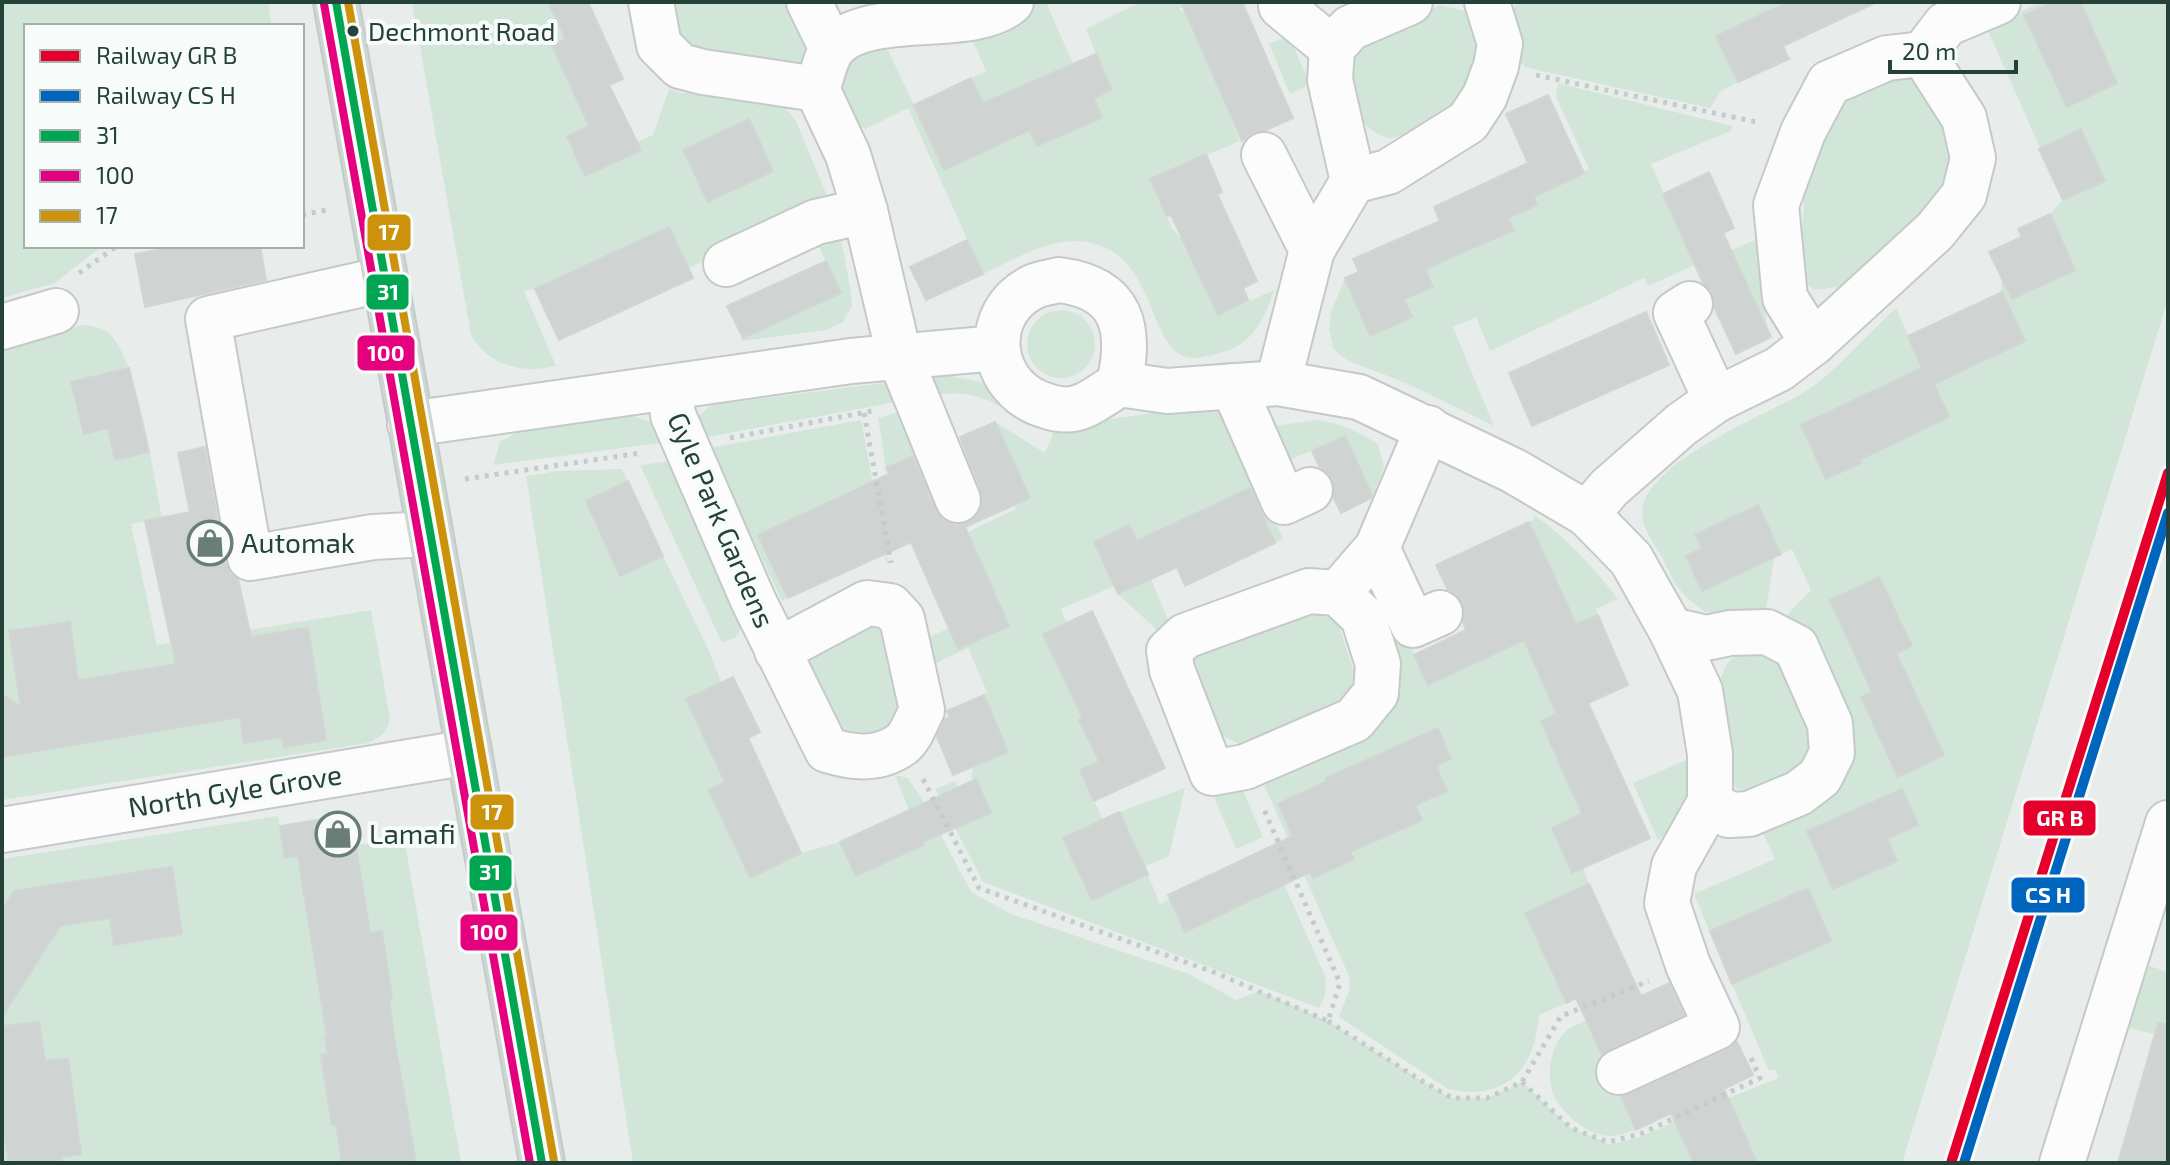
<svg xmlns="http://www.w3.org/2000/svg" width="2170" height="1165" font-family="'Exo 2',sans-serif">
<rect width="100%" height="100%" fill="#e8edeb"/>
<!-- green -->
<g fill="#d1e6d8">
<path d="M 2,2 L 268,2 L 272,26 L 26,26 L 26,246 L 102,246 L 55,283 L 2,298 Z"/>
<path d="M 412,2 L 548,2 L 572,36 L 553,46 L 589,126 L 637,142 L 653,135 L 669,89 L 682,93 L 728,94 L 781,103 L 796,121 L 830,203 L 688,268 L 668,227 L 535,289 L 524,291 L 556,366 C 522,374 489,366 471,335 Z"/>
<path d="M 661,2 L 789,2 C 797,22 812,45 801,65 L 695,55 L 676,42 Z"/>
<path d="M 1030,2 L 1046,2 L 1073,64 L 1096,54 L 1086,29 L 1140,2 L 1191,2 L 1178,9 L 1216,26 L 1208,63 L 1240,141 L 1150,179 L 1172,228 L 1184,242 L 1217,315 L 1274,290 C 1265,318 1253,344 1223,352 C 1212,355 1197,360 1186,357 C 1149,345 1155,264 1099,245 C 1059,231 1018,258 983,274 L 908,108 L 866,129 L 853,122 L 842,96 L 842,75 L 848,60 L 884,42 L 914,105 L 986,71 L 968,30 Z"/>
<path d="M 1519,2 L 1788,2 L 1716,35 L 1738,82 L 1721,91 L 1710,108 L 1528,68 L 1519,62 C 1515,44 1502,15 1519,2 Z"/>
<path d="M 2042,2 L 2168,2 L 2168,299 L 1902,1163 L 1757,1163 L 1728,1098 L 1778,1078 L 1775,1069 L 1769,1071 L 1694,894 L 1775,859 L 1760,826 L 1831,773 L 1782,620 L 1811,590 L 1792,549 L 1774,558 L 1766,611 L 1705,612 C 1698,606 1688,600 1682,592 C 1673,582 1667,567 1661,555 C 1653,542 1641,527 1642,511 C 1647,462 1763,416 1801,394 C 1831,377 1869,333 1896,308 L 1920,363 L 1936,323 L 1941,320 L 1965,369 L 1997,354 L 2002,278 L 2015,240 L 2022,236 L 2018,229 L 2050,214 L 2063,200 L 1986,26 Z"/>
<path d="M 1440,5 L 1465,11 L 1481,32 C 1477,63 1472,104 1443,121 C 1428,129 1407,133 1390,139 C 1385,137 1377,134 1373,131 C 1350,114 1347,79 1350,54 L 1369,38 Z"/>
<path d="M 1289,36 L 1310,85 L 1290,94 L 1269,44 Z"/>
<path d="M 1904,73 L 1929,85 L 1959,153 L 1948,193 L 1842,286 L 1815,290 L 1798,277 L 1804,206 L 1801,188 L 1842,95 Z"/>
<path d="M 1558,83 L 1732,126 L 1731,131 L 1651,164 L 1695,265 L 1648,286 L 1644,278 L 1490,351 L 1476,317 L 1453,327 L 1494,426 L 1408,384 L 1347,360 L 1338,353 L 1333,348 L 1329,329 L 1331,312 L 1345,278 L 1370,335 L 1404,299 L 1425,268 L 1514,230 L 1508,218 L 1537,205 L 1533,196 L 1589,169 L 1556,97 Z"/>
<path d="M 838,224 L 851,292 L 852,306 L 843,322 L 826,330 L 742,341 L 743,338 L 840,293 L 814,236 Z"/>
<path d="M 1758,239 L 1767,329 L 1731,250 Z"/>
<circle cx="1061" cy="344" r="34"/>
<path d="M 82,325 C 93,326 103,327 111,335 C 139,367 153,473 162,518 L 131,524 L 157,645 L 371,610 L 390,718 C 388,732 380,737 368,743 L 2,800 L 2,347 Z"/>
<path d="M 946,375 L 981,382 L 1019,417 C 989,399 974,391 939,394 L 702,438 L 697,417 L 711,405 Z"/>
<path d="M 1215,404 L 1226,407 L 1283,539 L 1275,543 L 1250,489 L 1160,531 L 1177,568 L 1151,579 L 1171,627 L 1158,631 L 1118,594 L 1149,579 L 1114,586 L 1061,609 L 1102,709 L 1099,761 L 1080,770 L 1103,820 L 1148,875 L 1160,904 L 1206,884 L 1210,875 L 1268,848 L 1326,978 L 1325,995 L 1319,1008 L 983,882 L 935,789 L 955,781 L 973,818 L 972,767 L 984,695 L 987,692 L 968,648 L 921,670 L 916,643 L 949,628 L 959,648 L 1009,626 L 968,532 L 1016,509 L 1014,504 L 1029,497 L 995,422 L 1045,453 L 1056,427 Z"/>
<path d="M 899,412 L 931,448 L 886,468 L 878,418 Z"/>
<path d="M 628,414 L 650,422 L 661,443 L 493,465 L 500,442 L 524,428 Z"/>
<path d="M 861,420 L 889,568 L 857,487 L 759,535 L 788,598 L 782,601 L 710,448 Z"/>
<path d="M 1318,420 C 1341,424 1358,431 1378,444 L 1384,467 L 1373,497 L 1345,436 L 1276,466 L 1259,428 Z"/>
<path d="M 672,461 L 743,626 L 736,637 L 722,643 L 640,465 Z"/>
<path d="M 622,469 L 628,481 L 586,502 L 620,575 L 663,556 L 709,651 L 721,682 L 687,699 L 725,782 L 709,790 L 750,877 L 801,853 L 840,842 L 923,845 L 895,775 L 908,778 L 922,799 L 971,892 L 1011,914 L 1189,974 L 1236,1000 L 1259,991 L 1328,1021 L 1417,1078 L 1452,1098 L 1487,1098 L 1522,1082 L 1571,1128 L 1603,1141 L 1608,1145 L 1643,1136 L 1675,1121 L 1694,1163 L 633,1163 L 526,476 L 557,471 Z"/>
<path d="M 1533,514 C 1567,538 1592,566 1618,599 L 1596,609 L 1598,615 L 1545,638 L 1547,643 L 1529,651 L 1543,684 L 1558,677 L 1591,699 L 1541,721 L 1564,773 L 1595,808 L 1552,828 L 1572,872 L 1583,868 L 1589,884 L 1526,913 L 1567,1003 L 1539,1015 C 1535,1071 1504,1102 1448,1089 L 1339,1017 L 1350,988 L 1349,976 L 1265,787 L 1268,776 L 1350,738 L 1377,598 L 1385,589 L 1428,685 L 1472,628 L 1460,615 L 1552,572 L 1529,522 L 1535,519 Z"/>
<path d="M 1325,606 L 1337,620 L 1357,681 L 1349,699 L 1250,749 L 1217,733 L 1194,672 L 1196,652 Z"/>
<path d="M 883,624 L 899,667 L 899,716 L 888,730 L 859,742 L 835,728 L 804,667 L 806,650 L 842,625 Z"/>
<path d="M 1751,644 L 1784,654 L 1818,729 L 1804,768 L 1758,790 L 1737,789 L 1728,775 L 1728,725 L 1719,683 L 1727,663 Z"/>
<path d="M 1691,758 C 1695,793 1686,817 1658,840 L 1633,783 Z"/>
<path d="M 1241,786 L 1263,837 L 1236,849 L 1214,797 Z"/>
<path d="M 1185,788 L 1169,856 L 1144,867 L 1119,812 Z"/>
<path d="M 278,816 L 280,826 L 342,816 L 347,847 L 404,838 L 461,1163 L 2,1163 L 2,859 Z"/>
<path d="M 2134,961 L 2168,972 L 2168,1037 L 2115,1025 Z"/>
<path d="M 1586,1021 L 1636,1130 C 1628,1132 1619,1136 1611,1136 C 1588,1137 1561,1113 1553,1093 C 1546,1075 1551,1046 1564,1033 C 1569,1027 1579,1024 1586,1021 Z"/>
</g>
<!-- building -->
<g fill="#cfd4d2" stroke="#d1d6d4" stroke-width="2">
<path d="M 548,2 L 588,2 L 623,79 L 609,85 L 641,150 L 585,176 L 567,136 L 589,126 L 552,45 L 566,39 Z"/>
<path d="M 1181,2 L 1242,2 L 1293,118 L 1266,130 L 1253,132 L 1242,141 Z"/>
<path d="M 1788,2 L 1877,2 L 1783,46 L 1789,59 L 1738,82 L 1716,36 Z"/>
<path d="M 2053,2 L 2080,2 L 2117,83 L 2067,107 L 2024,15 Z"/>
<path d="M 1096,54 L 1112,90 L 1094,98 L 1102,118 L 1037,146 L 1030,130 L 944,170 L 914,105 L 971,78 L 983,103 Z"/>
<path d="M 1548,95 L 1584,173 L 1534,197 L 1537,205 L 1508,218 L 1514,230 L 1425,269 L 1433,287 L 1404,299 L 1412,317 L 1370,336 L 1345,278 L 1359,272 L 1353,259 L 1440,221 L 1434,207 L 1528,163 L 1506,114 Z"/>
<path d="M 749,119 L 773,171 L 708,202 L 683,150 Z"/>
<path d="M 2081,129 L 2105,181 L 2063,200 L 2039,149 Z"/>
<path d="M 1206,154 L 1222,192 L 1217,194 L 1257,281 L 1243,288 L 1248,300 L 1218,315 L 1171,215 L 1167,216 L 1150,179 Z"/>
<path d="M 1709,172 L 1734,228 L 1723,233 L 1771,337 L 1736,354 L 1714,307 L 1711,291 L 1703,283 L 1663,194 Z"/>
<path d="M 2050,214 L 2075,270 L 2012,299 L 1989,252 L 2022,237 L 2018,229 Z"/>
<path d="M 669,227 L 693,278 L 559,340 L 535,289 Z"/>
<path d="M 967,240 L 983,274 L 926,300 L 910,267 Z"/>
<path d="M 178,246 L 260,246 L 266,280 L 145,307 L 135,254 Z"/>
<path d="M 826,261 L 841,293 L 743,338 L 727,306 Z"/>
<path d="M 2002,292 L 2025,341 L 1934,384 L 1949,417 L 1859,460 L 1861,463 L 1826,479 L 1801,425 L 1922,368 L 1908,336 Z"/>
<path d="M 1646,312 L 1669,365 L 1532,426 L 1509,373 Z"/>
<path d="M 129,368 L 149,452 L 115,460 L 108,428 L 84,434 L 71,382 Z"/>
<path d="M 995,422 L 1030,498 L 965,527 L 1009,626 L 958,649 L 911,542 L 788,598 L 758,535 L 889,474 L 886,468 L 913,456 L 935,509 L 942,519 L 955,525 L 968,523 L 978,515 L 983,503 L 981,491 L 960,437 Z"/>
<path d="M 1345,436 L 1372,495 L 1371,498 L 1341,513 L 1333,496 L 1332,479 L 1320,468 L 1312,451 Z"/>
<path d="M 205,447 L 225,562 L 230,573 L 238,579 L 251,637 L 308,628 L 326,740 L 284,747 L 282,737 L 244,743 L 240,717 L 2,757 L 2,694 L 21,707 L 9,631 L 70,622 L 78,680 L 176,664 L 145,521 L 190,512 L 178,453 Z"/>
<path d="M 628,481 L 663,556 L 620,576 L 586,501 Z"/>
<path d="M 1250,488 L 1275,543 L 1185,586 L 1177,567 L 1118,594 L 1094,542 L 1129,525 L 1137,541 Z"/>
<path d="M 1758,505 L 1781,554 L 1702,591 L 1686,556 L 1702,548 L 1695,535 Z"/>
<path d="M 1529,522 L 1576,624 L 1598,615 L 1628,685 L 1588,703 L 1650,838 L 1572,873 L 1552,828 L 1582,814 L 1541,721 L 1557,714 L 1524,640 L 1428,685 L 1414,655 L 1466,630 L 1463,622 L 1465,615 L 1462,602 L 1455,593 L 1448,590 L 1436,565 Z"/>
<path d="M 1879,577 L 1912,646 L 1896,653 L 1944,755 L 1898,777 L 1861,697 L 1872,692 L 1830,600 Z"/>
<path d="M 1092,611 L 1165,768 L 1094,801 L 1080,770 L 1099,761 L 1079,720 L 1083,718 L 1043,634 Z"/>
<path d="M 733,677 L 760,732 L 748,738 L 801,853 L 750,878 L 709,790 L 725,782 L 686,699 Z"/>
<path d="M 984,695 L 1008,752 L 953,775 L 937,737 L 945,719 L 950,717 L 947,711 Z"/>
<path d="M 1438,728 L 1451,759 L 1436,766 L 1447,791 L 1415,805 L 1422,820 L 1350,852 L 1354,859 L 1313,878 L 1310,872 L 1185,932 L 1168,895 L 1293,836 L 1278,804 L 1327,781 L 1326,778 Z"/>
<path d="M 976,779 L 991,813 L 922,842 L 923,845 L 856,876 L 840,842 Z"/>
<path d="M 1902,789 L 1918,825 L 1887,839 L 1897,861 L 1833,889 L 1807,831 Z"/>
<path d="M 1119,812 L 1148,874 L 1092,900 L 1063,838 Z"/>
<path d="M 342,816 L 347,847 L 356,846 L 370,933 L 382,931 L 392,999 L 389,999 L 395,1043 L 416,1163 L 342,1163 L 336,1124 L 332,1125 L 321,1055 L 328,1054 L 325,1038 L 327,1037 L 298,856 L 285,858 L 280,826 Z"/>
<path d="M 172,867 L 182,934 L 114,945 L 110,918 L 60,926 L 2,1017 L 2,911 L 14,891 Z"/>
<path d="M 1589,884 L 1641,996 L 1669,983 L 1684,1015 L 1602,1055 L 1576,998 L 1567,1003 L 1525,913 Z"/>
<path d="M 1808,888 L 1831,941 L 1732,984 L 1710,931 Z"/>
<path d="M 39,1022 L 45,1061 L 68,1058 L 81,1154 L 61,1157 L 62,1163 L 9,1163 L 2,1122 L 2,1026 Z"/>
<path d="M 2158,1023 L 2168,1024 L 2168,1163 L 2118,1163 Z"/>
<path d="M 1737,1042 L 1753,1075 L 1724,1089 L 1757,1163 L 1694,1163 L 1671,1113 L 1636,1130 L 1621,1096 L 1727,1050 Z"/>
</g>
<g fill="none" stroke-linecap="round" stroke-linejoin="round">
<!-- minor casing -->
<g stroke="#c5cac8" stroke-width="48">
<g id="minor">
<path d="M 651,2 L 659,45 L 680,66 L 703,72 L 817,89"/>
<path d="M 809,2 L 832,49"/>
<path d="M 1281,6 L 1332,48"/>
<path d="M 1923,54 L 1946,24 L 1998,2"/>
<path d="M 1264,155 L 1312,250"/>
<path d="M 1353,181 L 1388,172 L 1468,122 L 1485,96 L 1496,66 L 1500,44 L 1487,2"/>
<path d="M 726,264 L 816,222 L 865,211"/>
<path d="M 385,279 L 208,319 L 250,558 L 373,537 L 429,534"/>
<path d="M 1059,280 C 1123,288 1132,328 1119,384 C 1108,391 1095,401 1083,406 C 1071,411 1058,410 1047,406 C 988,390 979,311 1035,286 C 1043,283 1052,282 1059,280 Z"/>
<path d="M 1690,304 L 1676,313 L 1716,400"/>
<path d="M 2,327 L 56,311"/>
<path d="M 1813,343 L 1785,298 L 1776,205 L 1803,132 L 1829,83 L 1887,58 L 1923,54"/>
<path d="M 1278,383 L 1312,250 L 1353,181 L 1330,80 L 1332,48 L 1350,28 L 1410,2"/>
<path d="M 1119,384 L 1167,391 L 1278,383 L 1359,397 L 1514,471 L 1587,514 L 1631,559 L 1671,630 L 1700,691 L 1710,754 L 1710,802 L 1674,866 L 1667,903 L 1688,965 L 1717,1027 L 1619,1072"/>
<path d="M 1233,386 L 1284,502 L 1310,490"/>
<path d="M 670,387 L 673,415 L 753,600 L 827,750 C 853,758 879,761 902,744 C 911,737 917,719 922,710 L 902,619 L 890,606 L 867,603 L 777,651"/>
<path d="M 410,424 L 851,361 L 997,348"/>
<path d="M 958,500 L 899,355 L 865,211 L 848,155 L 817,89 C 822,77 825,58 833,48 C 867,7 972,36 1011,2"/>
<path d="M 1587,514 L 1609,488 L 1682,424 L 1716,400 L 1779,369 L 1813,343 L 1935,231 L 1964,195 L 1973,158 L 1964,118 L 1923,54"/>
<path d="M 1377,548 L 1413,625 L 1440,613"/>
<path d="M 1309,591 L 1338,593 L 1363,617 L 1378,664 L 1376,693 L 1354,720 L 1245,767 L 1212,773 L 1172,670 L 1169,651 L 1185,636 Z"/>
<path d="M 1338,593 L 1377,548 L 1428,428"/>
<path d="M 1671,630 L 1706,638 L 1730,633 L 1767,632 L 1796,647 L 1830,724 L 1832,753 L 1820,777 L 1799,793 L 1749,814 L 1729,815 L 1710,802"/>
<path d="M 2,830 L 469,752"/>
<path d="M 2062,1163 L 2168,823"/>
</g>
</g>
<!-- major casing -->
<g stroke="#c3ccc9" stroke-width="48">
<path id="major" d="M 336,2 L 542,1163"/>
</g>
<!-- path -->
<g stroke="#c3ccca" stroke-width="5" stroke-dasharray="4 6" stroke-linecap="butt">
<path d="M 1536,75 L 1761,123"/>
<path d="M 302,215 L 331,209"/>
<path d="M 79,273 L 117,246"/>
<path d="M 864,413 L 891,563"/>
<path d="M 730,438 L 877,410"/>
<path d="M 465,479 L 641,453"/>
<path d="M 923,779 L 979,888 L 1216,973 L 1328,1021 L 1340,983 L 1262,805"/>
<path d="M 1328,1021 L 1417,1078 L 1452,1098 L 1487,1098 L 1522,1082 L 1561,1016 L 1649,981"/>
<path d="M 1522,1082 L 1571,1128 L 1608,1142 L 1640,1134 L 1760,1078 L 1750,1056"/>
</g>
<!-- minor -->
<use href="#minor" stroke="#fcfcfc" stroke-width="44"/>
<!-- major -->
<use href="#major" stroke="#cfd7d5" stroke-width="44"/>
<!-- bus-1 casing -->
<g stroke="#f7fbf9" stroke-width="14">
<path id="bus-1" d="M 336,2 L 542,1163"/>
</g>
<!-- bus-2 casing -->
<g stroke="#f7fbf9" stroke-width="14">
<path id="bus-2" d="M 324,4 L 530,1163"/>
</g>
<!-- bus-3 casing -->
<g stroke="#f7fbf9" stroke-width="14">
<path id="bus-3" d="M 348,2 L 554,1161"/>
</g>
<!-- bus-1 -->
<use href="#bus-1" stroke="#00a651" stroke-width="8"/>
<!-- bus-2 -->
<use href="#bus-2" stroke="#e5007d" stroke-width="8"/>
<!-- bus-3 -->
<use href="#bus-3" stroke="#cd920c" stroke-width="8"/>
<!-- rail-1 casing -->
<g stroke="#f7fbf9" stroke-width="16">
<path id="rail-1" d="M 1951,1163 L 2168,473"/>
</g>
<!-- rail-2 casing -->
<g stroke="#f7fbf9" stroke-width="16">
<path id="rail-2" d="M 1964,1163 L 2168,513"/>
</g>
<!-- rail-1 -->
<use href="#rail-1" stroke="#e4002b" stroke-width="10"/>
<!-- rail-2 -->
<use href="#rail-2" stroke="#0065bd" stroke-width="10"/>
</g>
<!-- icons -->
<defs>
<g id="shop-ring" transform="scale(2.3)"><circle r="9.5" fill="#f7fbf9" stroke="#697e78" stroke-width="1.5"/><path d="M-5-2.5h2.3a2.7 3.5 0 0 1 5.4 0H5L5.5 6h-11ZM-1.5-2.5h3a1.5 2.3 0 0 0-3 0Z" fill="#697e78"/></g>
</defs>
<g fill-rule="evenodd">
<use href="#shop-ring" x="210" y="543"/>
<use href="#shop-ring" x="338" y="834"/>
</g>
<!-- markers -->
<circle fill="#24423a" stroke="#f7fbf9" stroke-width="3" cx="353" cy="31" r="7"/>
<g text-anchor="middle" stroke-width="8" stroke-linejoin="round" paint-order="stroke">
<!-- bus labels -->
<g font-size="26" fill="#24423a" stroke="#f7fbf9" text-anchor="start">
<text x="368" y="41">Dechmont Road</text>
</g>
<!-- street labels -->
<g font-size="28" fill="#24423a" stroke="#f7fbf9">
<text transform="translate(721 520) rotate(67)" y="10">Gyle Park Gardens</text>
<text transform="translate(235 791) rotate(-9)" y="10">North Gyle Grove</text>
</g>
<!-- poi labels -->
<g font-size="28" fill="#24423a" stroke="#f7fbf9" text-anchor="start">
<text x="241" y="553">Automak</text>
<text x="369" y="844">Lamafi</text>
</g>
</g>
<g stroke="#f7fbf9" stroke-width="3">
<rect x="366" y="213" width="46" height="39" rx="8" fill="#cd920c"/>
<rect x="365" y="273" width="45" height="38" rx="8" fill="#00a651"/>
<rect x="356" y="334" width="60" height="38" rx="8" fill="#e5007d"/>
<rect x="469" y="793" width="46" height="38" rx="8" fill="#cd920c"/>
<rect x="2022" y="799" width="75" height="38" rx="8" fill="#e4002b"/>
<rect x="468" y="854" width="45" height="38" rx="8" fill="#00a651"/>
<rect x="2010" y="876" width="76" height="38" rx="8" fill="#0065bd"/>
<rect x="459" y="913" width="60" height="39" rx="8" fill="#e5007d"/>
</g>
<g font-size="22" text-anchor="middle" font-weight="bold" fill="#fff">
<text x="389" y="240">17</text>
<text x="388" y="300">31</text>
<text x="386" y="361">100</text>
<text x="492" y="820">17</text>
<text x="2060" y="826">GR B</text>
<text x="490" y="880">31</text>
<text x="2048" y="903">CS H</text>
<text x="489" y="940">100</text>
</g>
<!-- border -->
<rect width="2170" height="1165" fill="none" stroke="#24423a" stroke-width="8"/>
<!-- legend -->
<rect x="24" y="24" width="280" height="224" fill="#f7fbf9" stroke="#a3b1ad" stroke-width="2"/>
<rect x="40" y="50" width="40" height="12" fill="#e4002b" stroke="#a3b1ad" stroke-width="2"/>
<text x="96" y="64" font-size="24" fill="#24423a">Railway GR B</text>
<rect x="40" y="90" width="40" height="12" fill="#0065bd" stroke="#a3b1ad" stroke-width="2"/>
<text x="96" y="104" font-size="24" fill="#24423a">Railway CS H</text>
<rect x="40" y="130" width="40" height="12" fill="#00a651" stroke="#a3b1ad" stroke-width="2"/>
<text x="96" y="144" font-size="24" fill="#24423a">31</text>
<rect x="40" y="170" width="40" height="12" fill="#e5007d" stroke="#a3b1ad" stroke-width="2"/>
<text x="96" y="184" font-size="24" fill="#24423a">100</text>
<rect x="40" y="210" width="40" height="12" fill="#cd920c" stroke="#a3b1ad" stroke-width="2"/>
<text x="96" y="224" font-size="24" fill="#24423a">17</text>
<!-- scale -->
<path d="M1890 60v12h126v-12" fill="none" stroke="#24423a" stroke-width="4"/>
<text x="1902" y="60" font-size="24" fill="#24423a" stroke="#f7fbf9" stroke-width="6" paint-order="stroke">20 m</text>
</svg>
